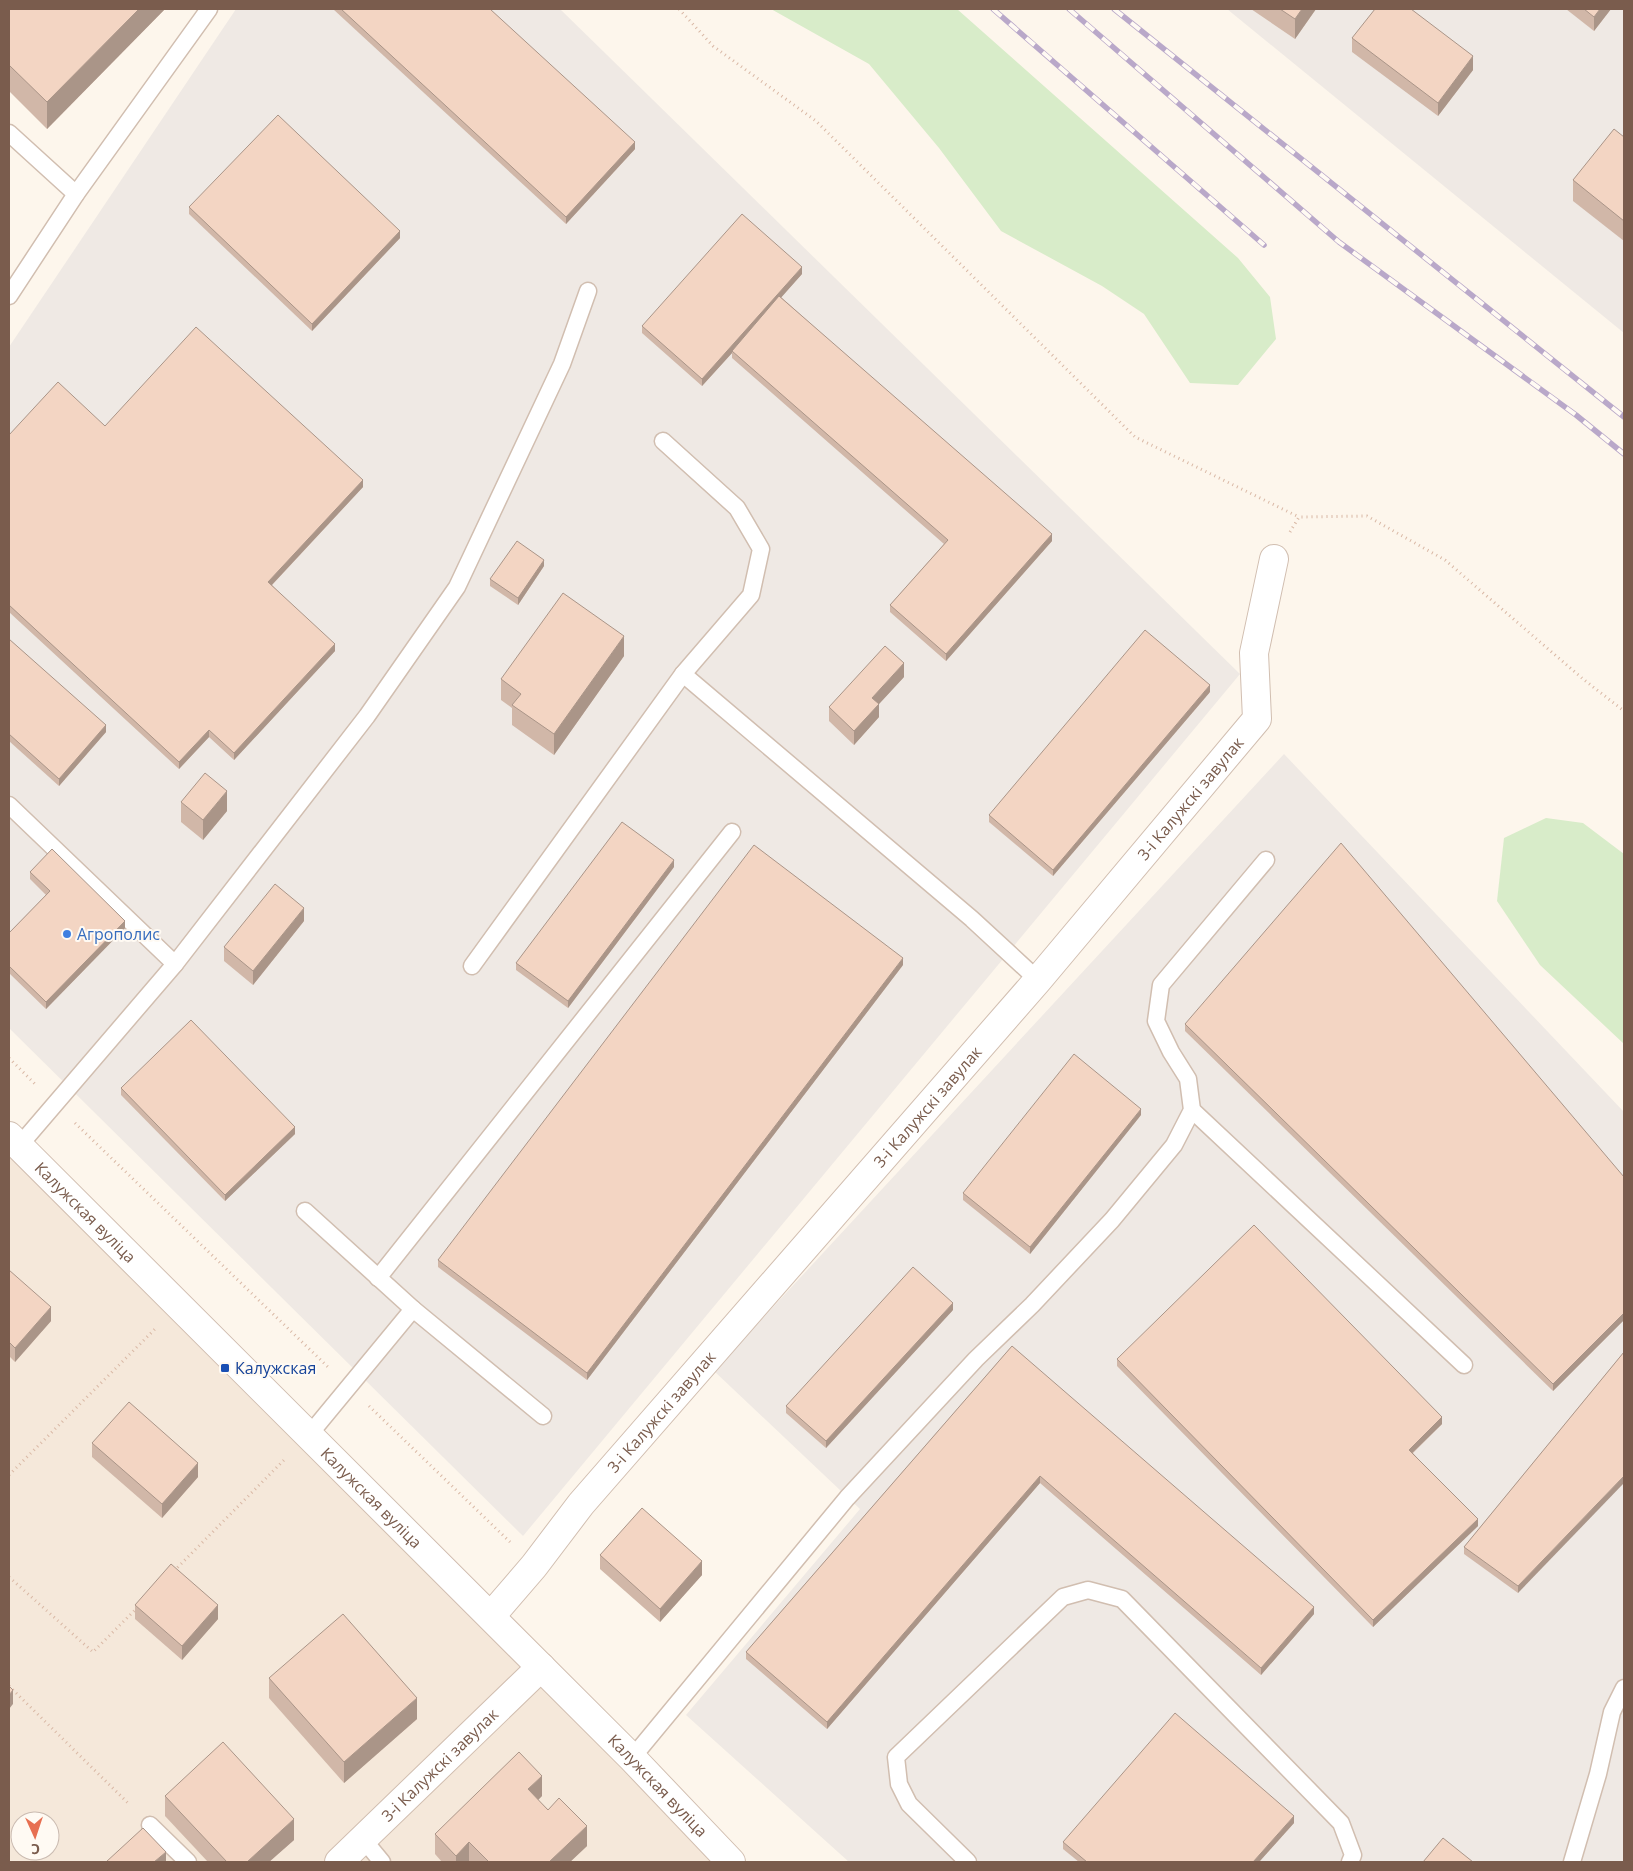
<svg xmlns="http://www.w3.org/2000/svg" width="1633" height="1871" font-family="'Open Sans',sans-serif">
<rect width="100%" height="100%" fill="#fdf6ec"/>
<!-- residential -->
<path fill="#f5e8da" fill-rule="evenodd" d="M 9,1149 L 725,1862 L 9,1862 ZM 20,1821 L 50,1821 L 50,1851 L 20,1851 Z"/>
<!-- industrial -->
<g fill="#efe9e4">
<path d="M 236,9 L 560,9 L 1240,674 L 523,1536 L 9,1028 L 9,347 Z"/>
<path d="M 1227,9 L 1624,9 L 1624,333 Z"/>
<path d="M 1284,754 L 1624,1112 L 1624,1862 L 849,1862 L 686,1715 L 860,1509 L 714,1371 Z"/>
</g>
<!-- green -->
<g fill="#d8ecc9">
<path d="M 771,9 L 957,9 L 1238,258 L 1270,297 L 1276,339 L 1238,385 L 1190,383 L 1144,314 L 1102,286 L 1001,231 L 939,148 L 869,64 Z"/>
<path d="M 1546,818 L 1583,823 L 1624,854 L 1624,1044 L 1540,965 L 1497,901 L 1504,838 Z"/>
</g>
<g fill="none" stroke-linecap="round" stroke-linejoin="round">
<!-- service casing -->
<g stroke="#d1beb0" stroke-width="19">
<g id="service">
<path d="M 9,133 L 76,194"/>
<path d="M 9,296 L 76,194 L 209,9"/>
<path d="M 683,674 L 972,919 L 1038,980"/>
<path d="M 9,805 L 175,964"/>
<path d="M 472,966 L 683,674 L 751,595 L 761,549 L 737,508 L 663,441"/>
<path d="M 1192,1110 L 1464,1365"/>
<path d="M 19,1146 L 175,964 L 367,716 L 457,587 L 562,364 L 588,291"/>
<path d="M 305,1211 L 413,1309"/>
<path d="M 378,1278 L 732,832"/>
<path d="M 309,1435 L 413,1309 L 543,1416"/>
<path d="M 632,1758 L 847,1498 L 976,1359 L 1032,1305 L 1112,1220 L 1174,1145 L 1192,1110 L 1188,1079 L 1171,1052 L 1156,1021 L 1161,985 L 1266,860"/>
<path d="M 150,1825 L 188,1862"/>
<path d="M 363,1839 L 382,1862"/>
<path d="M 968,1862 L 909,1804 L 899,1784 L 896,1757 L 1063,1597 L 1088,1590 L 1122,1599 L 1341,1823 L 1353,1855 L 1350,1862"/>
<path d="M 1572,1862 L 1598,1774 L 1612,1712 L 1624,1688"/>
</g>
</g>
<!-- minor casing -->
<g stroke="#d1beb0" stroke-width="30">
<g id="minor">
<path id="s1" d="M 491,1616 L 534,1566 L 581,1504 L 1038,980 L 1257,719 L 1254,653 L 1274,559"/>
<path id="s2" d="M 339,1862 L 541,1667"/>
</g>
</g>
<!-- tertiary casing -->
<g stroke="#d1beb0" stroke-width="30">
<g id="tertiary">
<path id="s3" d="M 9,1136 L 632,1758 L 731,1862"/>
</g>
</g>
<!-- path -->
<g stroke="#d9b8a5" stroke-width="3" stroke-dasharray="1 4" stroke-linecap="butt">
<path d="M 679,9 L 713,46 L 816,121 L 1135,437 L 1299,517"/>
<path d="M 1290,532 L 1299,517 L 1367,516 L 1445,560 L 1583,679 L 1624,711"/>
<path d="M 9,1058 L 35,1084"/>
<path d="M 75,1123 L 328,1367"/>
<path d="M 369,1406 L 510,1542"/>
<path d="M 9,1475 L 156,1328"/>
<path d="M 174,1571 L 286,1458"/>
<path d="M 9,1577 L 93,1652 L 138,1607"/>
<path d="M 9,1686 L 130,1805"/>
</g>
<!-- service -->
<use href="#service" stroke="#fff" stroke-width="16"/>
<!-- minor -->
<use href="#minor" stroke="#fff" stroke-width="28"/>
<!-- tertiary -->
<use href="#tertiary" stroke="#fff" stroke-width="28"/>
<!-- rail casing -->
<g stroke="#b9a8c9" stroke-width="5.5">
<g id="rail">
<path d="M 993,9 L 1264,245"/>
<path d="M 1069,9 L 1339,242 L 1576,415 L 1624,454"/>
<path d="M 1114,9 L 1624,417"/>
</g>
</g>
<!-- rail -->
<use href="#rail" stroke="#fffaf3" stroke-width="4" stroke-dasharray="11" stroke-linecap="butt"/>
</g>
<!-- wall -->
<g fill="#d1b7a8">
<path d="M 9,9 L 165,9 L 47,129 L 9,91 Z"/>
<path d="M 333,9 L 490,9 L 635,149 L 566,224 Z"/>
<path d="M 1251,9 L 1316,9 L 1295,39 Z"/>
<path d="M 1566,9 L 1611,9 L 1594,31 Z"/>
<path d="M 1352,38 L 1473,70 L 1438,116 L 1352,52 Z"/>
<path d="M 1624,137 L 1624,241 L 1573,201 L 1573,180 Z"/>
<path d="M 189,207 L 400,238 L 312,331 L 189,214 Z"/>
<path d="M 802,274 L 781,297 L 1052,541 L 946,661 L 890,612 L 890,605 L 944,544 L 732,358 L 732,353 L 702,386 L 642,333 L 642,326 Z"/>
<path d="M 105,426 L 363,487 L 272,585 L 335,651 L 234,760 L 209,737 L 179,769 L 9,612 L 9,435 Z"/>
<path d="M 544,566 L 518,605 L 490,586 L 490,579 Z"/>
<path d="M 9,639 L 106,732 L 59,786 L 9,741 Z"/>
<path d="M 624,656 L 554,755 L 512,725 L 512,708 L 501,700 L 501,679 Z"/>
<path d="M 904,677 L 879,704 L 879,717 L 854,745 L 829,721 L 829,707 Z"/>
<path d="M 1210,692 L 1053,876 L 989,822 L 989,815 Z"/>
<path d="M 181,802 L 227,811 L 203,840 L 181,822 Z"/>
<path d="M 674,867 L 568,1008 L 516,970 L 516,963 Z"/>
<path d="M 30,872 L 125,928 L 46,1009 L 9,973 L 9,933 L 46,895 L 30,879 Z"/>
<path d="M 304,921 L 253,985 L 224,961 L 224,947 Z"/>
<path d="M 903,965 L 587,1380 L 438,1267 L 438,1260 Z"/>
<path d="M 1185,1024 L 1624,1177 L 1624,1320 L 1553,1391 L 1185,1031 Z"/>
<path d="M 121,1088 L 295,1134 L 225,1201 L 121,1095 Z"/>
<path d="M 1141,1115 L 1030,1254 L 963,1200 L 963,1193 Z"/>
<path d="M 9,1270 L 51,1321 L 15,1362 L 9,1356 Z"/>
<path d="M 953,1310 L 826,1448 L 786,1413 L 786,1406 Z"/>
<path d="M 1012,1346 L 1314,1614 L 1261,1675 L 1040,1483 L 827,1729 L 746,1659 L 746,1652 Z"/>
<path d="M 1624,1352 L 1518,1593 L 1464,1554 L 1464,1547 Z"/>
<path d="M 1117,1359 L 1442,1424 L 1413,1453 L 1478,1526 L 1373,1627 L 1117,1366 Z"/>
<path d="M 92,1443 L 198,1477 L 162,1518 L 92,1457 Z"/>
<path d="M 600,1555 L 702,1575 L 660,1622 L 600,1569 Z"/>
<path d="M 135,1605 L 218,1619 L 182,1660 L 135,1619 Z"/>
<path d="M 269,1678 L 417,1719 L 344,1783 L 269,1698 Z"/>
<path d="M 165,1796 L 294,1840 L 269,1862 L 208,1862 L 165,1816 Z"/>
<path d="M 542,1796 L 538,1800 L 587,1846 L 570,1862 L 442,1862 L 435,1854 L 435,1834 Z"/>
<path d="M 1294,1823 L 1259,1862 L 1079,1862 L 1063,1849 L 1063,1842 Z"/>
</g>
<!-- shaded-wall -->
<g fill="#aa9588">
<path d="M 139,9 L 165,9 L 47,129 L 47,102 Z"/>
<path d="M 1302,9 L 1316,9 L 1295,39 L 1295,19 Z"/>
<path d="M 1600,9 L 1611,9 L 1594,31 L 1594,17 Z"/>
<path d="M 1473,56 L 1473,70 L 1438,116 L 1438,103 Z"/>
<path d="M 635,142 L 635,149 L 566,224 L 566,217 Z"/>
<path d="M 400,231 L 400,238 L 312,331 L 312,324 Z"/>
<path d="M 802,267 L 802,274 L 733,352 L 732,351 L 732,353 L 702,386 L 702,379 Z"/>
<path d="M 363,480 L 363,487 L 268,589 L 268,582 Z"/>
<path d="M 1052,534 L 1052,541 L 946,661 L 946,654 Z"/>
<path d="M 544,560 L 544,566 L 518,605 L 518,598 Z"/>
<path d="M 624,636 L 624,656 L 554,755 L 554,734 Z"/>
<path d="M 335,644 L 335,651 L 234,760 L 234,753 Z"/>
<path d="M 904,663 L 904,677 L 879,704 L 879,717 L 854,745 L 854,731 L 872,698 Z"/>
<path d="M 1210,685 L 1210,692 L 1053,876 L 1053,870 Z"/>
<path d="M 106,725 L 106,732 L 59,786 L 59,779 Z"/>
<path d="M 209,730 L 209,737 L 179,769 L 179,762 Z"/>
<path d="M 227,791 L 227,811 L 203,840 L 203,820 Z"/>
<path d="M 674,860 L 674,867 L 568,1008 L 568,1001 Z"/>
<path d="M 304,908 L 304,921 L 253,985 L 253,971 Z"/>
<path d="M 125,921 L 125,928 L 46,1009 L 46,1002 Z"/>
<path d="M 903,958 L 903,965 L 587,1380 L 587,1373 Z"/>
<path d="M 1141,1109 L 1141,1115 L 1030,1254 L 1030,1247 Z"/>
<path d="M 295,1127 L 295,1134 L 225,1201 L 225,1195 Z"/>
<path d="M 953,1303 L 953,1310 L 826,1448 L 826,1441 Z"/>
<path d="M 51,1307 L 51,1321 L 15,1362 L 15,1348 Z"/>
<path d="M 1624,1313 L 1624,1320 L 1553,1391 L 1553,1384 Z"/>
<path d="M 1442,1417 L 1442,1424 L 1409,1456 L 1409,1450 Z"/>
<path d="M 198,1463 L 198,1477 L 162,1518 L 162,1504 Z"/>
<path d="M 1040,1476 L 1040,1483 L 827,1729 L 827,1722 Z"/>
<path d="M 1624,1476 L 1624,1483 L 1518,1593 L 1518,1586 Z"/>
<path d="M 1478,1519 L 1478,1526 L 1373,1627 L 1373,1620 Z"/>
<path d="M 702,1561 L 702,1575 L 660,1622 L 660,1609 Z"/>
<path d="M 218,1605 L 218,1619 L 182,1660 L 182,1646 Z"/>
<path d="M 1314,1607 L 1314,1614 L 1261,1675 L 1261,1668 Z"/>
<path d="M 13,1690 L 13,1704 L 9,1709 L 9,1695 Z"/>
<path d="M 417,1698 L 417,1719 L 344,1783 L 344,1762 Z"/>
<path d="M 542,1776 L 542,1796 L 528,1810 L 528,1789 Z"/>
<path d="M 1294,1816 L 1294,1823 L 1259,1862 L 1253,1862 Z"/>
<path d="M 294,1819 L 294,1840 L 269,1862 L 247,1862 Z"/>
<path d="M 587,1826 L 587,1846 L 570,1862 L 549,1862 Z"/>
<path d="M 469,1842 L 469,1862 L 456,1862 L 456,1856 Z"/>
<path d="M 166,1852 L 166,1862 L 154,1862 Z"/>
</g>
<!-- building -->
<g fill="#f3d5c3" stroke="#aa9588">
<path d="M 9,9 L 139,9 L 47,102 L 9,65 Z"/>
<path d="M 341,9 L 490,9 L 635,142 L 566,217 Z"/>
<path d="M 1280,9 L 1302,9 L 1295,19 Z"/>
<path d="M 1375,9 L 1411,9 L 1473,56 L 1438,103 L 1352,38 Z"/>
<path d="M 1584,9 L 1600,9 L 1594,17 Z"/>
<path d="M 278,115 L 400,231 L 312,324 L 189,207 Z"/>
<path d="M 1614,129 L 1624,137 L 1624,221 L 1573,180 Z"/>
<path d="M 742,214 L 802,267 L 702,379 L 642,326 Z"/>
<path d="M 779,296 L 1052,534 L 946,654 L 890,605 L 948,540 L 732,351 Z"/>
<path d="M 196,327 L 363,480 L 268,582 L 335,644 L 234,753 L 209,730 L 179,762 L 9,605 L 9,435 L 58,382 L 105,426 Z"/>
<path d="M 517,541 L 544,560 L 518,598 L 490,579 Z"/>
<path d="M 563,593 L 624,636 L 554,734 L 512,705 L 521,694 L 501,679 Z"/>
<path d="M 1145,630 L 1210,685 L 1053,870 L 989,815 Z"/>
<path d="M 9,639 L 106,725 L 59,779 L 9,734 Z"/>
<path d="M 885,646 L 904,663 L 872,698 L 879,704 L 854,731 L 829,707 Z"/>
<path d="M 205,773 L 227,791 L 203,820 L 181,802 Z"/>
<path d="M 622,822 L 674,860 L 568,1001 L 516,963 Z"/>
<path d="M 1341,843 L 1624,1177 L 1624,1313 L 1553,1384 L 1185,1024 Z"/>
<path d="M 754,845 L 903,958 L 587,1373 L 438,1260 Z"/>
<path d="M 52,849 L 125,921 L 46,1002 L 9,966 L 9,933 L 50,891 L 30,872 Z"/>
<path d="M 275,884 L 304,908 L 253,971 L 224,947 Z"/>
<path d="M 191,1020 L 295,1127 L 225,1195 L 121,1088 Z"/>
<path d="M 1074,1054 L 1141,1109 L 1030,1247 L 963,1193 Z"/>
<path d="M 1254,1225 L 1442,1417 L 1409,1450 L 1478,1519 L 1373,1620 L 1117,1359 Z"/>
<path d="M 913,1267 L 953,1303 L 826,1441 L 786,1406 Z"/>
<path d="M 9,1270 L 51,1307 L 15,1348 L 9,1342 Z"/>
<path d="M 1012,1346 L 1314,1607 L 1261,1668 L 1040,1476 L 827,1722 L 746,1652 Z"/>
<path d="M 1624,1352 L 1624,1476 L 1518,1586 L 1464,1547 Z"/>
<path d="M 129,1402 L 198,1463 L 162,1504 L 92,1443 Z"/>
<path d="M 642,1508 L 702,1561 L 660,1609 L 600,1555 Z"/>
<path d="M 171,1564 L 218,1605 L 182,1646 L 135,1605 Z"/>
<path d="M 343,1614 L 417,1698 L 344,1762 L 269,1678 Z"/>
<path d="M 9,1686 L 13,1690 L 9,1695 Z"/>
<path d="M 1175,1713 L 1294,1816 L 1253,1862 L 1087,1862 L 1063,1842 Z"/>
<path d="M 223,1742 L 294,1819 L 247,1862 L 227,1862 L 165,1796 Z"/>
<path d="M 519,1752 L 542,1776 L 528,1789 L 548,1810 L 559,1798 L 587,1826 L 549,1862 L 489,1862 L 469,1842 L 456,1856 L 435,1834 Z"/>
<path d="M 143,1828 L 166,1852 L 154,1862 L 106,1862 Z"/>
<path d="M 1443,1838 L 1473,1862 L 1423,1862 Z"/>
</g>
<!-- markers -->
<circle fill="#3f7fe0" stroke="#fffaf3" stroke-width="2" cx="67" cy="934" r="5"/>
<rect fill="#1a4fb4" stroke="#fffaf3" stroke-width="2" x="220" y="1363" width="10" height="10" rx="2.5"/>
<g text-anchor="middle" stroke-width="4" stroke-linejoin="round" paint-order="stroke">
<!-- street labels -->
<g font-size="16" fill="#7a5c4d" stroke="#fffaf3">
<text dy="6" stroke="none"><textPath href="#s1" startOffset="1076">3-і Калужскі завулак</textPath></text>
<text dy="6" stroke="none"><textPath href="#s1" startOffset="671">3-і Калужскі завулак</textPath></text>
<text dy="6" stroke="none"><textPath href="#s3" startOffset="108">Калужская вуліца</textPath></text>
<text dy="6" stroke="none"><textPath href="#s1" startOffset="266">3-і Калужскі завулак</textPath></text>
<text dy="6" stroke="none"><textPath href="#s3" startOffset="512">Калужская вуліца</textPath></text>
<text dy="6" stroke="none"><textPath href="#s2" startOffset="140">3-і Калужскі завулак</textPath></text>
<text dy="6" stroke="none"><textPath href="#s3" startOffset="918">Калужская вуліца</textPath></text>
</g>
<!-- shop labels -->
<g font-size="16" fill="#366cbe" stroke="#fffaf3" text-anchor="start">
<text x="77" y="940">Агрополис</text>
</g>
<!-- transit labels -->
<g font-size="16" fill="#164399" stroke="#fffaf3" text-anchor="start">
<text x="235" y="1374">Калужская</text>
</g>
</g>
<!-- border -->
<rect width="1633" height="1871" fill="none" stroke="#7a5c4d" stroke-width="20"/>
<!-- north arrow -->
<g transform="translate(35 1836) rotate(177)"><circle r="24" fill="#fffaf3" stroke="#cabbb1"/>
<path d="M0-4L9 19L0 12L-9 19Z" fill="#e76f51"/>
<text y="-8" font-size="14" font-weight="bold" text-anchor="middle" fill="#7a5c4d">С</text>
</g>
</svg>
